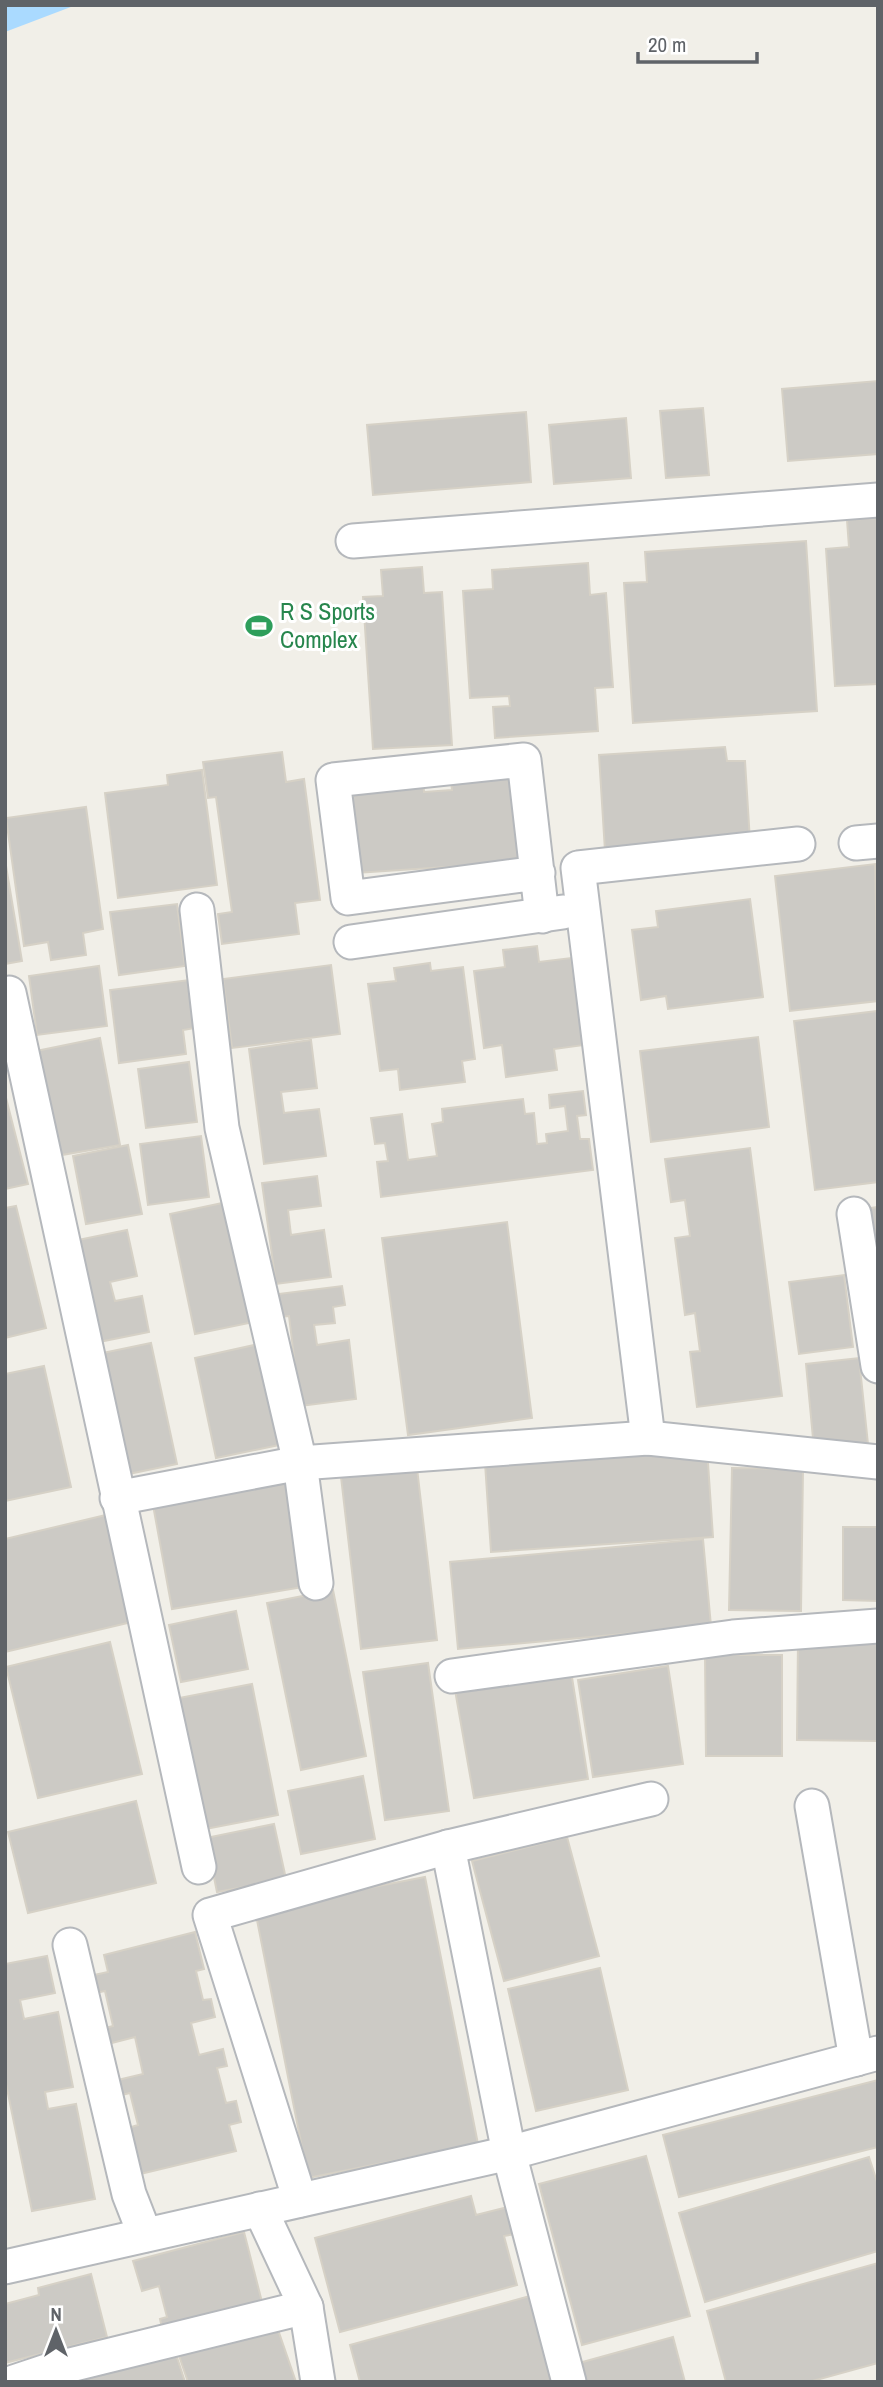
<svg xmlns="http://www.w3.org/2000/svg" width="883" height="2387" font-family="'Archivo Narrow',sans-serif">
<rect width="100%" height="100%" fill="#f1efe8"/>
<!-- water -->
<path fill="#aadaff" d="M 5,5 L 76,5 L 5,32 Z"/>
<!-- building -->
<g fill="#cccac5" stroke="#d6d1c6" stroke-width="2">
<path d="M 878,381 L 878,454 L 788,461 L 782,389 Z"/>
<path d="M 703,408 L 709,475 L 666,478 L 660,411 Z"/>
<path d="M 526,412 L 531,482 L 373,495 L 367,425 Z"/>
<path d="M 626,418 L 631,478 L 554,484 L 549,425 Z"/>
<path d="M 878,518 L 878,684 L 835,686 L 826,549 L 849,547 L 847,520 Z"/>
<path d="M 806,541 L 817,711 L 633,723 L 624,583 L 647,582 L 645,552 Z"/>
<path d="M 588,563 L 590,595 L 606,593 L 613,687 L 595,688 L 598,731 L 495,738 L 493,707 L 510,706 L 509,696 L 470,698 L 463,591 L 493,589 L 492,570 Z"/>
<path d="M 422,567 L 424,593 L 442,592 L 452,745 L 373,749 L 363,597 L 383,596 L 381,570 Z"/>
<path d="M 725,747 L 727,761 L 745,761 L 750,841 L 605,851 L 599,755 Z"/>
<path d="M 282,752 L 286,782 L 304,779 L 320,900 L 295,903 L 299,934 L 222,944 L 218,914 L 232,912 L 216,797 L 208,798 L 203,762 Z"/>
<path d="M 516,769 L 522,862 L 356,873 L 350,780 L 423,776 L 424,792 L 452,790 L 450,774 Z"/>
<path d="M 202,770 L 217,885 L 118,898 L 105,793 L 168,785 L 167,775 Z"/>
<path d="M 86,807 L 103,929 L 83,933 L 86,955 L 51,960 L 48,942 L 24,946 L 6,818 Z"/>
<path d="M 5,860 L 22,961 L 5,964 Z"/>
<path d="M 875,864 L 878,1001 L 790,1011 L 775,876 Z"/>
<path d="M 750,899 L 763,997 L 668,1009 L 666,996 L 641,1000 L 632,930 L 658,927 L 656,911 Z"/>
<path d="M 177,904 L 185,966 L 119,975 L 110,912 Z"/>
<path d="M 537,946 L 539,962 L 571,958 L 584,1045 L 554,1049 L 557,1070 L 506,1077 L 502,1045 L 484,1048 L 474,971 L 505,967 L 503,950 Z"/>
<path d="M 430,963 L 431,971 L 463,967 L 475,1059 L 462,1061 L 465,1082 L 400,1090 L 398,1069 L 380,1071 L 368,984 L 396,981 L 394,968 Z"/>
<path d="M 331,965 L 340,1034 L 232,1048 L 223,979 Z"/>
<path d="M 99,966 L 107,1026 L 37,1035 L 29,976 Z"/>
<path d="M 189,980 L 195,1028 L 183,1030 L 186,1054 L 119,1063 L 110,990 Z"/>
<path d="M 878,1011 L 878,1182 L 815,1190 L 794,1021 Z"/>
<path d="M 758,1037 L 769,1127 L 651,1142 L 640,1051 Z"/>
<path d="M 100,1038 L 120,1145 L 56,1156 L 36,1051 Z"/>
<path d="M 311,1040 L 317,1088 L 281,1092 L 284,1113 L 319,1109 L 326,1156 L 264,1164 L 249,1049 Z"/>
<path d="M 189,1062 L 197,1122 L 146,1128 L 138,1069 Z"/>
<path d="M 583,1091 L 586,1115 L 577,1116 L 580,1139 L 589,1139 L 593,1170 L 381,1197 L 377,1162 L 388,1161 L 385,1143 L 375,1144 L 371,1118 L 402,1114 L 408,1160 L 437,1156 L 432,1124 L 443,1122 L 442,1109 L 523,1099 L 525,1114 L 534,1113 L 537,1144 L 547,1143 L 546,1134 L 568,1131 L 565,1106 L 550,1108 L 549,1095 Z"/>
<path d="M 5,1094 L 28,1184 L 5,1189 Z"/>
<path d="M 201,1136 L 209,1197 L 148,1205 L 140,1144 Z"/>
<path d="M 128,1145 L 142,1214 L 86,1224 L 73,1156 Z"/>
<path d="M 750,1148 L 782,1396 L 697,1407 L 690,1352 L 700,1351 L 695,1313 L 685,1315 L 675,1238 L 690,1236 L 685,1200 L 671,1202 L 665,1159 Z"/>
<path d="M 317,1176 L 321,1206 L 288,1210 L 291,1235 L 324,1230 L 331,1277 L 276,1284 L 262,1183 Z"/>
<path d="M 232,1201 L 258,1321 L 195,1334 L 170,1214 Z"/>
<path d="M 16,1206 L 46,1328 L 5,1338 L 5,1208 Z"/>
<path d="M 878,1207 L 878,1325 L 863,1209 Z"/>
<path d="M 507,1222 L 532,1418 L 408,1435 L 382,1238 Z"/>
<path d="M 127,1230 L 137,1276 L 110,1282 L 115,1301 L 142,1296 L 149,1332 L 99,1342 L 78,1240 Z"/>
<path d="M 844,1275 L 853,1347 L 799,1354 L 789,1282 Z"/>
<path d="M 342,1286 L 345,1305 L 333,1307 L 335,1323 L 314,1325 L 317,1345 L 349,1340 L 356,1399 L 293,1407 L 288,1374 L 296,1374 L 289,1316 L 281,1317 L 278,1294 Z"/>
<path d="M 268,1342 L 289,1443 L 216,1458 L 195,1358 Z"/>
<path d="M 151,1343 L 177,1464 L 119,1476 L 93,1355 Z"/>
<path d="M 859,1358 L 868,1444 L 814,1449 L 806,1364 Z"/>
<path d="M 44,1366 L 71,1487 L 5,1501 L 5,1374 Z"/>
<path d="M 707,1448 L 713,1537 L 491,1552 L 485,1463 Z"/>
<path d="M 417,1468 L 437,1640 L 361,1649 L 341,1477 Z"/>
<path d="M 732,1468 L 803,1469 L 801,1611 L 729,1610 Z"/>
<path d="M 291,1481 L 309,1586 L 172,1609 L 153,1505 Z"/>
<path d="M 110,1514 L 136,1621 L 5,1652 L 5,1539 Z"/>
<path d="M 843,1527 L 878,1527 L 878,1601 L 843,1600 Z"/>
<path d="M 703,1539 L 711,1626 L 458,1649 L 450,1562 Z"/>
<path d="M 333,1590 L 366,1756 L 301,1770 L 267,1603 Z"/>
<path d="M 236,1611 L 248,1669 L 181,1682 L 169,1625 Z"/>
<path d="M 798,1639 L 878,1640 L 878,1741 L 797,1740 Z"/>
<path d="M 110,1642 L 142,1774 L 38,1798 L 6,1667 Z"/>
<path d="M 705,1655 L 782,1655 L 782,1756 L 706,1756 Z"/>
<path d="M 428,1663 L 449,1811 L 385,1820 L 363,1672 Z"/>
<path d="M 668,1666 L 683,1764 L 593,1777 L 578,1680 Z"/>
<path d="M 571,1671 L 588,1779 L 474,1798 L 455,1690 Z"/>
<path d="M 252,1684 L 278,1815 L 200,1830 L 174,1699 Z"/>
<path d="M 363,1776 L 375,1839 L 301,1854 L 288,1791 Z"/>
<path d="M 136,1801 L 156,1883 L 28,1913 L 8,1832 Z"/>
<path d="M 274,1824 L 286,1879 L 217,1892 L 206,1838 Z"/>
<path d="M 567,1837 L 599,1956 L 504,1981 L 472,1861 Z"/>
<path d="M 425,1877 L 478,2144 L 308,2178 L 255,1910 Z"/>
<path d="M 195,1932 L 204,1969 L 196,1971 L 203,2000 L 211,1999 L 215,2017 L 191,2023 L 199,2055 L 223,2049 L 227,2066 L 217,2068 L 226,2103 L 236,2101 L 241,2122 L 229,2125 L 236,2151 L 128,2177 L 128,2128 L 138,2125 L 130,2093 L 109,2098 L 105,2083 L 143,2074 L 135,2037 L 108,2044 L 105,2028 L 113,2026 L 105,1991 L 85,1995 L 80,1978 L 108,1972 L 104,1955 Z"/>
<path d="M 47,1956 L 55,1993 L 20,2000 L 24,2019 L 58,2012 L 73,2087 L 45,2092 L 48,2109 L 76,2104 L 95,2199 L 32,2211 L 5,2079 L 5,1964 Z"/>
<path d="M 600,1968 L 628,2090 L 536,2111 L 508,1989 Z"/>
<path d="M 878,2080 L 878,2147 L 679,2197 L 663,2135 Z"/>
<path d="M 646,2156 L 690,2316 L 582,2345 L 539,2184 Z"/>
<path d="M 869,2157 L 878,2185 L 878,2251 L 705,2302 L 679,2213 Z"/>
<path d="M 471,2196 L 476,2215 L 508,2207 L 516,2234 L 504,2236 L 517,2285 L 340,2332 L 315,2238 Z"/>
<path d="M 244,2232 L 262,2302 L 162,2328 L 160,2319 L 167,2317 L 159,2286 L 142,2291 L 133,2261 Z"/>
<path d="M 878,2263 L 878,2363 L 809,2382 L 726,2382 L 707,2311 Z"/>
<path d="M 91,2274 L 107,2337 L 5,2363 L 5,2304 L 39,2295 L 38,2288 Z"/>
<path d="M 530,2296 L 554,2382 L 360,2382 L 350,2345 Z"/>
<path d="M 274,2318 L 296,2382 L 188,2382 L 177,2350 Z"/>
<path d="M 673,2337 L 685,2382 L 584,2382 L 579,2363 Z"/>
<path d="M 174,2348 L 185,2382 L 63,2382 Z"/>
</g>
<g fill="none" stroke-linecap="round" stroke-linejoin="round">
<!-- street casing -->
<g stroke="#b5b8bc" stroke-width="37">
<g id="street">
<path d="M 353,541 L 878,500"/>
<path d="M 856,843 L 878,841"/>
<path d="M 538,873 L 348,898 L 333,780 L 524,760 L 542,916"/>
<path d="M 197,910 L 222,1128 L 300,1463 L 316,1583"/>
<path d="M 351,942 L 563,912"/>
<path d="M 9,993 L 199,1867"/>
<path d="M 854,1214 L 878,1366"/>
<path d="M 648,1438 L 578,868 L 798,844"/>
<path d="M 117,1498 L 300,1463 L 648,1438 L 878,1462"/>
<path d="M 452,1676 L 733,1637 L 878,1626"/>
<path d="M 812,1806 L 856,2059"/>
<path d="M 448,1847 L 509,2153 L 569,2382"/>
<path d="M 70,1945 L 129,2194 L 145,2235"/>
<path d="M 300,2200 L 210,1915 L 448,1847 L 651,1799"/>
<path d="M 5,2267 L 509,2153 L 878,2053"/>
<path d="M 306,2307 L 318,2382"/>
<path d="M 14,2382 L 50,2370 L 306,2307 L 260,2209"/>
</g>
</g>
<!-- street -->
<use href="#street" stroke="#fff" stroke-width="33"/>
</g>
<!-- icons -->
<defs>
<g id="stadium-bare" transform="scale(2.1)"><path d="M0-5a6.5 5 0 1 0 0 10a6.5 5 0 1 0 0-10ZM-3.5-1.8h7v3.6h-7Z" fill="#2e9e5b" stroke="#fff" stroke-width="2.5" paint-order="stroke"/></g>
</defs>
<g fill-rule="evenodd">
<use href="#stadium-bare" x="259" y="626"/>
</g>
<g text-anchor="middle" stroke-width="6" stroke-linejoin="round" paint-order="stroke">
<!-- leisure labels -->
<g font-size="24" fill="#27864d" stroke="#fff" text-anchor="start">
<text x="280" y="620">R S Sports<tspan x="280" dy="28">Complex</tspan></text>
</g>
</g>
<!-- border -->
<rect width="883" height="2387" fill="none" stroke="#5f6368" stroke-width="14"/>
<!-- north arrow -->
<g transform="translate(56 2331)" stroke="#ffffff" stroke-width="5" paint-order="stroke">
<path d="M0-5L12 26L0 18L-12 26Z" fill="#5f6368"/>
<text y="-10" font-size="19" font-weight="bold" text-anchor="middle" fill="#5f6368">N</text>
</g>
<!-- scale -->
<path d="M638 52v10h119v-10" fill="none" stroke="#5f6368" stroke-width="3.5"/>
<text x="648" y="52" font-size="21" fill="#5f6368" stroke="#ffffff" stroke-width="5" paint-order="stroke">20 m</text>
</svg>
